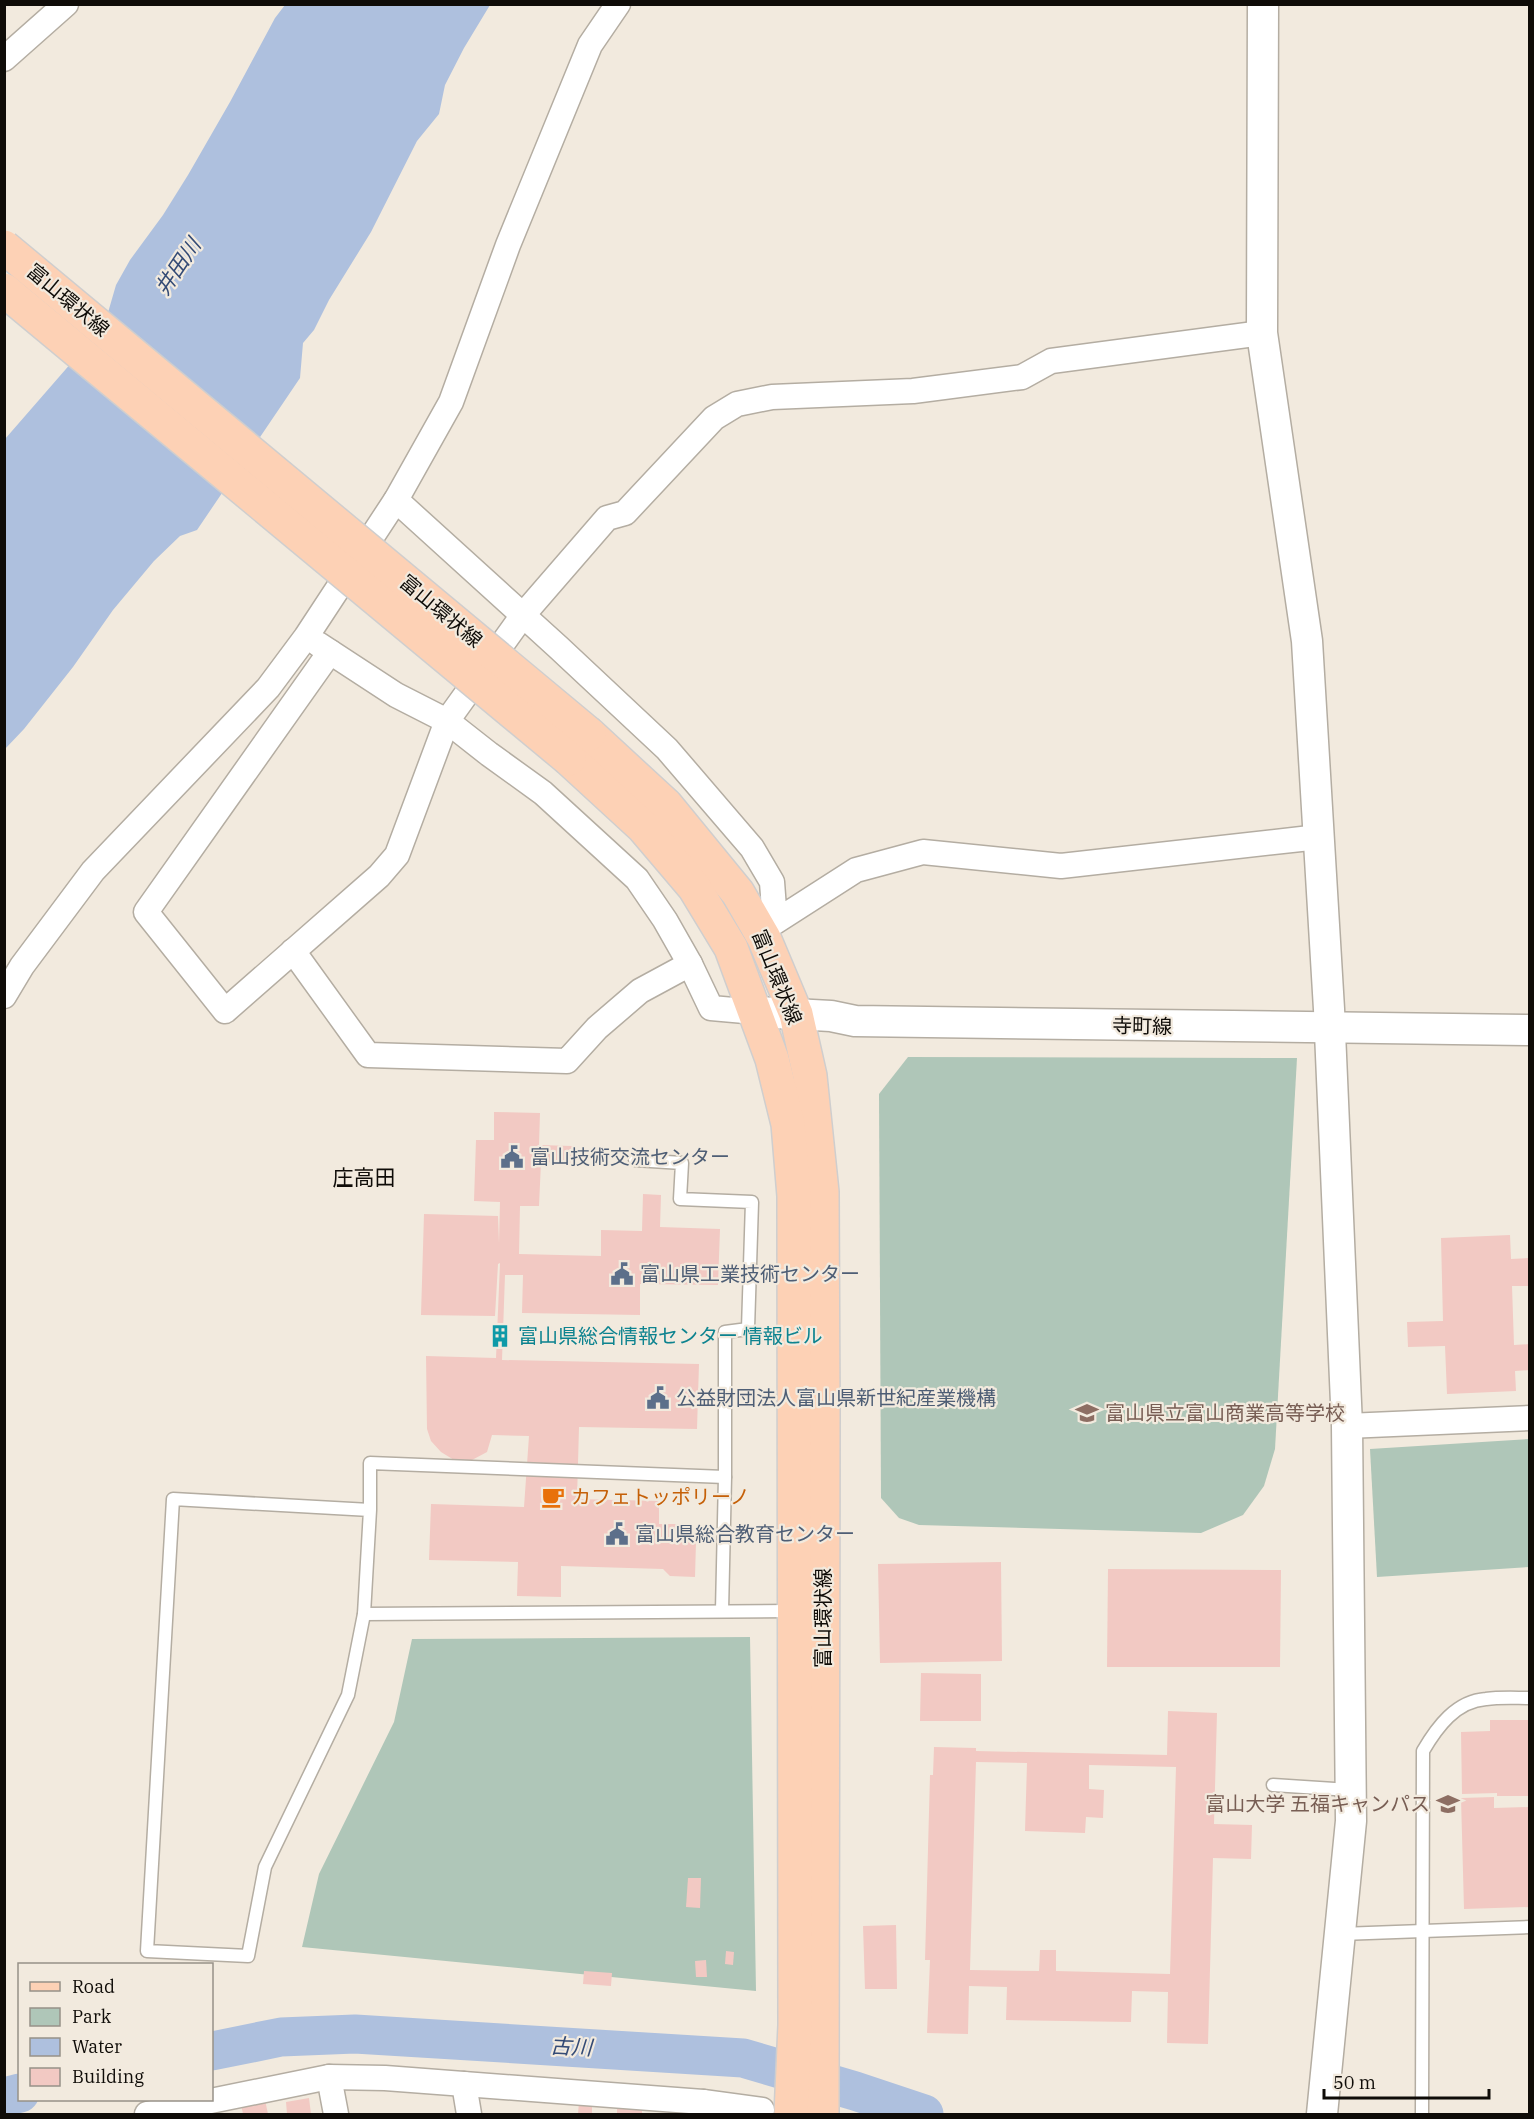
<svg xmlns="http://www.w3.org/2000/svg" width="1534" height="2119" font-family="'IBM Plex Serif','Noto Sans JP',serif">
<rect width="100%" height="100%" fill="#f2eade"/>
<!-- green -->
<g fill="#afc6b8">
<path d="M 908,1057 L 1297,1058 L 1275,1449 L 1264,1486 L 1243,1515 L 1201,1533 L 919,1525 L 899,1518 L 881,1498 L 879,1094 Z"/>
<path d="M 1529,1439 L 1529,1567 L 1377,1577 L 1370,1449 Z"/>
<path d="M 750,1637 L 756,1991 L 302,1947 L 319,1874 L 394,1722 L 412,1639 Z"/>
</g>
<!-- water -->
<path fill="#aec0de" d="M 285,5 L 490,5 L 464,48 L 445,85 L 439,114 L 417,141 L 371,232 L 329,300 L 314,330 L 303,343 L 300,378 L 197,530 L 180,536 L 154,561 L 113,610 L 73,667 L 24,729 L 5,749 L 5,439 L 79,354 L 107,316 L 116,285 L 130,260 L 163,215 L 188,175 L 230,102 L 275,18 Z"/>
<g fill="none" stroke-linecap="round" stroke-linejoin="round">
<!-- river -->
<g stroke="#aec0de" stroke-width="39">
<path d="M 212,2051 L 281,2037 L 355,2034 L 743,2058 L 855,2091 L 924,2114"/>
<path d="M 4,2097 L 20,2093"/>
</g>
</g>
<!-- building -->
<g fill="#f2c9c3" fill-rule="evenodd">
<path d="M 494,1112 L 540,1113 L 539,1145 L 572,1146 L 571,1163 L 541,1162 L 539,1206 L 520,1206 L 519,1254 L 601,1256 L 601,1230 L 642,1231 L 643,1194 L 661,1195 L 660,1227 L 720,1229 L 718,1285 L 640,1284 L 640,1315 L 522,1313 L 523,1275 L 505,1275 L 502,1360 L 699,1364 L 697,1429 L 579,1427 L 577,1499 L 659,1501 L 659,1524 L 677,1524 L 676,1542 L 696,1542 L 695,1577 L 670,1576 L 663,1569 L 561,1566 L 561,1597 L 517,1596 L 518,1562 L 429,1560 L 431,1504 L 524,1507 L 529,1436 L 492,1435 L 487,1452 L 472,1460 L 454,1460 L 441,1452 L 431,1441 L 427,1429 L 426,1356 L 496,1358 L 500,1263 L 498,1264 L 495,1316 L 421,1315 L 424,1214 L 498,1216 L 499,1243 L 500,1202 L 474,1201 L 476,1140 L 494,1140 Z"/>
<path d="M 1510,1235 L 1511,1259 L 1530,1258 L 1530,1286 L 1512,1286 L 1514,1345 L 1530,1344 L 1530,1370 L 1515,1371 L 1516,1391 L 1447,1394 L 1445,1346 L 1408,1347 L 1407,1322 L 1443,1321 L 1441,1238 Z"/>
<path d="M 1001,1562 L 1002,1661 L 880,1663 L 878,1564 Z"/>
<path d="M 1108,1569 L 1281,1570 L 1280,1667 L 1107,1667 Z"/>
<path d="M 921,1673 L 981,1674 L 981,1721 L 920,1721 Z"/>
<path d="M 1168,1711 L 1217,1713 L 1214,1824 L 1252,1825 L 1251,1859 L 1213,1858 L 1208,2044 L 1167,2043 L 1168,1992 L 1132,1991 L 1131,2022 L 1006,2020 L 1007,1987 L 969,1986 L 968,2034 L 927,2033 L 930,1960 L 925,1960 L 930,1775 L 933,1775 L 934,1747 L 976,1748 L 976,1751 L 1167,1755 ZM 976,1762 L 1027,1763 L 1025,1831 L 1085,1833 L 1086,1817 L 1103,1818 L 1104,1790 L 1089,1789 L 1089,1765 L 1176,1767 L 1170,1974 L 1056,1971 L 1056,1950 L 1040,1950 L 1039,1971 L 970,1970 Z"/>
<path d="M 1490,1720 L 1530,1720 L 1530,1796 L 1497,1796 L 1497,1793 L 1462,1794 L 1461,1732 L 1490,1731 Z"/>
<path d="M 1494,1797 L 1494,1808 L 1530,1807 L 1530,1907 L 1464,1909 L 1461,1798 Z"/>
<path d="M 688,1878 L 701,1878 L 700,1908 L 686,1907 Z"/>
<path d="M 896,1925 L 897,1989 L 865,1989 L 863,1926 Z"/>
<path d="M 726,1951 L 734,1952 L 733,1965 L 725,1964 Z"/>
<path d="M 706,1960 L 707,1977 L 696,1977 L 695,1961 Z"/>
<path d="M 584,1971 L 612,1973 L 611,1986 L 583,1984 Z"/>
<path d="M 309,2098 L 311,2114 L 287,2114 L 286,2102 Z"/>
<path d="M 265,2100 L 268,2114 L 243,2114 L 241,2104 Z"/>
<path d="M 579,2102 L 592,2102 L 592,2114 L 578,2114 Z"/>
<rect x="617" y="2108" width="25" height="6"/>
</g>
<g fill="none" stroke-linecap="round" stroke-linejoin="round">
<!-- service casing -->
<g stroke="#b4ada2" stroke-width="15">
<g id="service">
<path d="M 635,1160 L 682,1163 L 680,1199 L 752,1202 L 748,1329 L 725,1332 L 725,1477 L 722,1611"/>
<path d="M 370,1510 L 173,1499 L 147,1951 L 248,1956 L 265,1867 L 348,1695 L 364,1614 L 370,1510 L 370,1463 L 725,1477"/>
<path d="M 364,1614 L 793,1611"/>
<path d="M 1273,1785 L 1350,1790"/>
<path d="M 1341,1934 L 1530,1927"/>
<path d="M 1422,2114 L 1423,1751 C 1437,1727 1456,1701 1486,1699 C 1500,1697 1515,1698 1530,1698"/>
</g>
</g>
<!-- minor casing -->
<g stroke="#b4ada2" stroke-width="27">
<g id="minor">
<path d="M 4,59 L 66,4"/>
<path d="M 396,500 L 558,647 L 667,749 L 752,848 L 772,882 L 775,922 L 856,870 L 923,852 L 1061,866 L 1319,837"/>
<path d="M 318,644 L 396,695 L 447,721 L 489,754 L 543,793 L 637,879 L 665,920 L 690,964 L 711,1008 L 756,1012"/>
<path d="M 330,652 L 146,912 L 225,1011 L 379,876 L 397,855 L 447,721 L 523,615 L 607,518 L 625,513 L 714,418 L 737,404 L 772,397 L 913,391 L 1022,377 L 1051,361 L 1262,333"/>
<path d="M 293,951 L 368,1055 L 567,1061 L 597,1028 L 640,991 L 690,964"/>
<path d="M 4,996 L 22,966 L 93,871 L 268,688 L 306,637 L 396,500 L 451,402 L 508,245 L 590,45 L 618,4"/>
<path d="M 1347,1426 L 1530,1418"/>
<path d="M 329,2077 L 336,2114"/>
<path d="M 464,2084 L 469,2114"/>
<path d="M 703,2102 L 762,2110"/>
<path d="M 147,2114 L 329,2077 L 385,2078 L 703,2102 L 703,2114"/>
</g>
</g>
<!-- tertiary casing -->
<g stroke="#b4ada2" stroke-width="33">
<g id="tertiary">
<path d="M 1263,4 L 1262,333 L 1307,641 L 1329,1009 L 1347,1426 L 1351,1821 L 1322,2114"/>
<path d="M 756,1012 L 831,1016 L 855,1021 L 1530,1030"/>
</g>
</g>
<!-- primary casing -->
<g stroke="#cfcece" stroke-width="36">
<g id="primary">
<path d="M 589,734 L 666,805 L 738,893 L 764,938 L 796,1014 L 810,1076 L 822,1192 L 823,1411 L 822,2114"/>
<path d="M 569,759 L 643,827 L 694,887 L 731,948 L 772,1059 L 788,1124 L 794,1196 L 795,2025 L 791,2114"/>
</g>
</g>
<!-- service -->
<use href="#service" stroke="#fff" stroke-width="12"/>
<!-- minor -->
<use href="#minor" stroke="#fff" stroke-width="24"/>
<!-- tertiary -->
<use href="#tertiary" stroke="#fff" stroke-width="30"/>
<!-- primary -->
<use href="#primary" stroke="#fdd1b5" stroke-width="33"/>
<!-- primary-bridge casing -->
<g stroke="#cfcece" stroke-width="36" stroke-linecap="butt">
<g id="primary-bridge">
<path d="M 4,247 L 589,734"/>
<path d="M 4,290 L 569,759"/>
</g>
</g>
<!-- primary-bridge -->
<use href="#primary-bridge" stroke="#fdd1b5" stroke-width="33"/>
</g>
<!-- icons -->
<defs>
<g id="civic-bare" transform="scale(1.8)"><path d="M-.6-6.5H3V-4.5H.6V-3L4-1V1h2V6H-6V1h2V-1L-.6-3ZM-1.2 2.5V6h2.4V2.5Z" fill="#5c6f8a" stroke="#f2eade" stroke-width="2.5" paint-order="stroke"/></g>
<g id="building-bare" transform="scale(1.8)"><path d="M-4-6H4V6H1V3H-1V6H-4ZM-2.5-4.3h1.7v1.8h-1.7ZM.8-4.3h1.7v1.8H.8ZM-2.5-1h1.7V.8h-1.7ZM.8-1h1.7V.8H.8Z" fill="#0f9aa8" stroke="#f2eade" stroke-width="2.5" paint-order="stroke"/></g>
<g id="school-bare" transform="scale(1.8)"><path d="M0-5L7-2L0 1L-7-2ZM-4 1L0 2.5L4 1V4Q0 6-4 4Z" fill="#8d6e63" stroke="#f2eade" stroke-width="2.5" paint-order="stroke"/></g>
<g id="cafe-bare" transform="scale(1.8)"><path d="M-5.5-4.5H6V0H3Q3 3.5 0 3.5H-2.5Q-5.5 3.5-5.5 0ZM3-3.2v2h1.7v-2ZM-6 4.5H4V6H-6Z" fill="#e8710a" stroke="#f2eade" stroke-width="2.5" paint-order="stroke"/></g>
<g id="university-bare" transform="scale(1.8)"><path d="M0-5L7-2L0 1L-7-2ZM-4 1L0 2.5L4 1V4Q0 6-4 4Z" fill="#8d6e63" stroke="#f2eade" stroke-width="2.5" paint-order="stroke"/></g>
</defs>
<g fill-rule="evenodd">
<use href="#civic-bare" x="512" y="1157"/>
<use href="#civic-bare" x="622" y="1274"/>
<use href="#building-bare" x="500" y="1336"/>
<use href="#civic-bare" x="658" y="1398"/>
<use href="#school-bare" x="1087" y="1413"/>
<use href="#cafe-bare" x="553" y="1497"/>
<use href="#civic-bare" x="617" y="1534"/>
<use href="#university-bare" x="1448" y="1804"/>
</g>
<g text-anchor="middle" stroke-width="4.5" stroke-linejoin="round" paint-order="stroke">
<!-- street labels -->
<g font-size="20" fill="#0f0c08" stroke="#f2eade">
<text transform="translate(68 300) rotate(40)" y="7">富山環状線</text>
<text transform="translate(441 611) rotate(40)" y="7">富山環状線</text>
<text transform="translate(777 977) rotate(68)" y="7">富山環状線</text>
<text transform="translate(1142 1026) rotate(1)" y="7">寺町線</text>
<text transform="translate(823 1618) rotate(-90)" y="7">富山環状線</text>
</g>
<!-- service labels -->
<g font-size="20" fill="#4e5e75" stroke="#f2eade" text-anchor="start">
<text x="530" y="1164">富山技術交流センター</text>
<text x="640" y="1281">富山県工業技術センター</text>
<text x="676" y="1405">公益財団法人富山県新世紀産業機構</text>
<text x="635" y="1541">富山県総合教育センター</text>
</g>
<!-- culture labels -->
<g font-size="20" fill="#0d838f" stroke="#f2eade" text-anchor="start">
<text x="518" y="1343">富山県総合情報センター 情報ビル</text>
</g>
<!-- education labels -->
<g font-size="20" fill="#785e54" stroke="#f2eade" text-anchor="start">
<text x="1105" y="1420">富山県立富山商業高等学校</text>
<text x="1430" y="1811" text-anchor="end">富山大学 五福キャンパス</text>
</g>
<!-- food labels -->
<g font-size="20" fill="#c56008" stroke="#f2eade" text-anchor="start">
<text x="571" y="1504">カフェトッポリーノ</text>
</g>
<!-- water labels -->
<g font-size="21" font-style="italic" fill="#344b76" stroke="#f2eade">
<text transform="translate(178 267) rotate(-56)" y="7">井田川</text>
<text transform="translate(571 2047) rotate(3)" y="7">古川</text>
</g>
<!-- neighbourhood labels -->
<g font-size="21" fill="#0f0c08" stroke="#f2eade">
<text x="364" y="1185">庄高田</text>
</g>
</g>
<!-- border -->
<rect width="1534" height="2119" fill="none" stroke="#0f0c08" stroke-width="12"/>
<!-- legend -->
<rect x="18" y="1963" width="195" height="138" fill="#f2eade" stroke="#979188" stroke-width="1.5"/>
<rect x="30" y="1982" width="30" height="9" fill="#fdd1b5" stroke="#979188" stroke-width="1.5"/>
<text x="72" y="1993" font-size="18" fill="#0f0c08">Road</text>
<rect x="30" y="2008" width="30" height="18" fill="#afc6b8" stroke="#979188" stroke-width="1.5"/>
<text x="72" y="2023" font-size="18" fill="#0f0c08">Park</text>
<rect x="30" y="2038" width="30" height="18" fill="#aec0de" stroke="#979188" stroke-width="1.5"/>
<text x="72" y="2053" font-size="18" fill="#0f0c08">Water</text>
<rect x="30" y="2068" width="30" height="18" fill="#f2c9c3" stroke="#979188" stroke-width="1.5"/>
<text x="72" y="2083" font-size="18" fill="#0f0c08">Building</text>
<!-- scale -->
<path d="M1324 2089v9h165v-9" fill="none" stroke="#0f0c08" stroke-width="3"/>
<text x="1333" y="2089" font-size="18" fill="#0f0c08" stroke="#f2eade" stroke-width="4.5" paint-order="stroke">50 m</text>
</svg>
